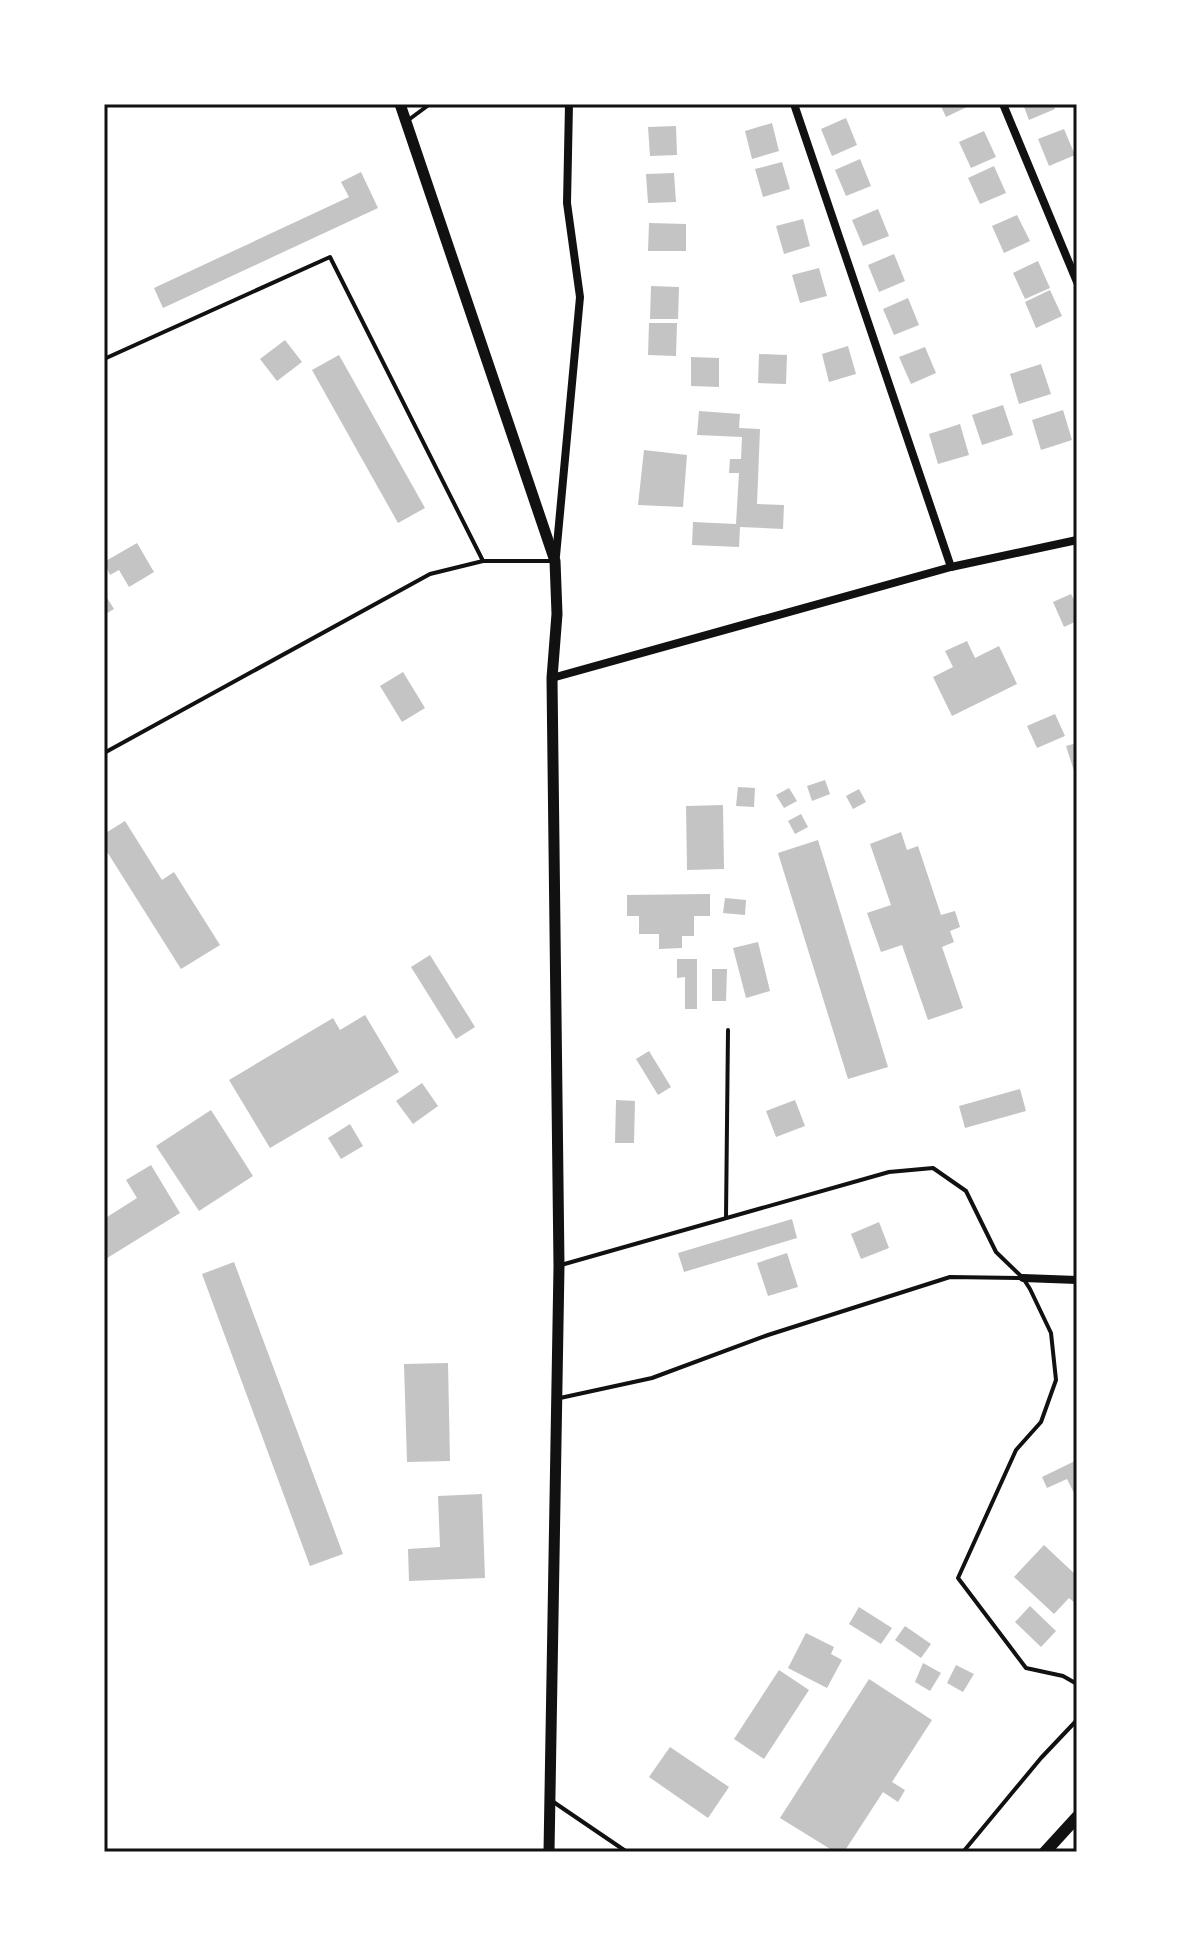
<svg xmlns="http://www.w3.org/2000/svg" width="1181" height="1956" font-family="Lora,serif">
<rect width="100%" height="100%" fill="#fff"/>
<!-- building -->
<g fill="#c4c4c4">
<path d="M 940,104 L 973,104 L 946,117 Z"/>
<path d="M 1023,104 L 1053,104 L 1055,109 L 1029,120 Z"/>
<path d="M 846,118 L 857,145 L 832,156 L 821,129 Z"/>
<path d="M 772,123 L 779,151 L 752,159 L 745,131 Z"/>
<path d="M 676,126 L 677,155 L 650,156 L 648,127 Z"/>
<path d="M 1064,129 L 1075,155 L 1049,166 L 1038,139 Z"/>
<path d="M 984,131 L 996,157 L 971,168 L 959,142 Z"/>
<path d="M 860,159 L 871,186 L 846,196 L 835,170 Z"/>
<path d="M 782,162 L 790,189 L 763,197 L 755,169 Z"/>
<path d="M 994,166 L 1006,193 L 980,204 L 968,178 Z"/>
<path d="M 361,172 L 378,208 L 163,308 L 154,288 L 349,197 L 341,182 Z"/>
<path d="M 674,173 L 676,202 L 648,203 L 646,174 Z"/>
<path d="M 878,209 L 889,236 L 863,246 L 852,220 Z"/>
<path d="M 1017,215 L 1030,241 L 1004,253 L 992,226 Z"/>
<path d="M 803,219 L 810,246 L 784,254 L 776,226 Z"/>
<path d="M 649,223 L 686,224 L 686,251 L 648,251 Z"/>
<path d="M 894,254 L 905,281 L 879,292 L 868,265 Z"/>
<path d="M 1038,261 L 1050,288 L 1025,299 L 1013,273 Z"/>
<path d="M 819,268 L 827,296 L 800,303 L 792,275 Z"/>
<path d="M 651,286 L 679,287 L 678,319 L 650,319 Z"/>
<path d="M 1050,290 L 1062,316 L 1036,328 L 1025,302 Z"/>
<path d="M 908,298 L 919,325 L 894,335 L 883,309 Z"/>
<path d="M 649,323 L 677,323 L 676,356 L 648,355 Z"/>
<path d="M 285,340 L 302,362 L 277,381 L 260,359 Z"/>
<path d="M 848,346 L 856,374 L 829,382 L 822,354 Z"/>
<path d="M 925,347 L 936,373 L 911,384 L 899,357 Z"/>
<path d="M 759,354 L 787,355 L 786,384 L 758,383 Z"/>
<path d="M 339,355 L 425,508 L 398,523 L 312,370 Z"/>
<path d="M 691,357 L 719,358 L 719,387 L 691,386 Z"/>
<path d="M 1041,364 L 1051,394 L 1019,404 L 1010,374 Z"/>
<path d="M 1003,405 L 1013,435 L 982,445 L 972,415 Z"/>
<path d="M 1063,410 L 1072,440 L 1041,450 L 1032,420 Z"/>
<path d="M 699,411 L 740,414 L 739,428 L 760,429 L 757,504 L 784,505 L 783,529 L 740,527 L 739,547 L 692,545 L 693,522 L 736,524 L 739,473 L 729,473 L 730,459 L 741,459 L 742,437 L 697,435 Z"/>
<path d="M 960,424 L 969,455 L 938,464 L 929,434 Z"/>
<path d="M 644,450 L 687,455 L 683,507 L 638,505 Z"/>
<path d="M 137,543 L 154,572 L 129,587 L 119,570 L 110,575 L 104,562 Z"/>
<path d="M 104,593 L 114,609 L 104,615 Z"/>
<path d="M 1071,594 L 1077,606 L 1077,621 L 1064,627 L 1053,602 Z"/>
<path d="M 967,641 L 975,658 L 999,646 L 1017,684 L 952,716 L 933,677 L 953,667 L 945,651 Z"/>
<path d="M 403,672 L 425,708 L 402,722 L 380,686 Z"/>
<path d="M 1055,714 L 1065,736 L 1037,748 L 1027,726 Z"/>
<path d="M 1077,743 L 1077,777 L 1076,777 L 1066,746 Z"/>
<path d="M 825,780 L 830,794 L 812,801 L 807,786 Z"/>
<path d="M 738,787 L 755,788 L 754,807 L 736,806 Z"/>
<path d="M 789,788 L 797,801 L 784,808 L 776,795 Z"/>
<path d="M 859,789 L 866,802 L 853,809 L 846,796 Z"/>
<path d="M 723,805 L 724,869 L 687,870 L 686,806 Z"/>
<path d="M 801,814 L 808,827 L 795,834 L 788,821 Z"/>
<path d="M 125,821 L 162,880 L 174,872 L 220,945 L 181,969 L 104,847 L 104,834 Z"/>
<path d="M 901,832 L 907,850 L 918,846 L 941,915 L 955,911 L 960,927 L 950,931 L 954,942 L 942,947 L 963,1008 L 928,1020 L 902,945 L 881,952 L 867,913 L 891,905 L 870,844 Z"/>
<path d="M 818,840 L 888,1067 L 848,1079 L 778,853 Z"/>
<path d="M 710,894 L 710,916 L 694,916 L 694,936 L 682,936 L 682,948 L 659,949 L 659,934 L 639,934 L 639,916 L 627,916 L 627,895 Z"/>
<path d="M 725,898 L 746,900 L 745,915 L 723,913 Z"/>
<path d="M 758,942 L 770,991 L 746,998 L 733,948 Z"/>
<path d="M 430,955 L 475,1027 L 456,1039 L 411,967 Z"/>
<path d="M 677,959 L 697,959 L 697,1009 L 685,1009 L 685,977 L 677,978 Z"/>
<path d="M 712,969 L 727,969 L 726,1001 L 712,1001 Z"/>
<path d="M 365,1015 L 399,1072 L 270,1148 L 229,1080 L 333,1018 L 340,1030 Z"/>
<path d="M 649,1051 L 671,1087 L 658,1095 L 636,1059 Z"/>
<path d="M 422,1083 L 438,1106 L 413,1124 L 396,1101 Z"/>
<path d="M 1020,1089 L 1026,1111 L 965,1128 L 959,1106 Z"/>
<path d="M 616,1100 L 635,1101 L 634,1143 L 615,1143 Z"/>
<path d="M 795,1100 L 805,1126 L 776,1137 L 766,1111 Z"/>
<path d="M 211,1110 L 253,1176 L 199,1211 L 156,1146 Z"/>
<path d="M 350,1124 L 363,1146 L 341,1159 L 328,1138 Z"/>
<path d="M 151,1165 L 180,1213 L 104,1260 L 104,1219 L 137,1198 L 126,1180 Z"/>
<path d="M 792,1219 L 797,1238 L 684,1272 L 678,1253 Z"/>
<path d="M 879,1222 L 889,1248 L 861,1259 L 851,1234 Z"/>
<path d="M 787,1253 L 798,1287 L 768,1296 L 757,1263 Z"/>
<path d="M 234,1262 L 343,1554 L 310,1566 L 202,1274 Z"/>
<path d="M 448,1363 L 450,1461 L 407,1462 L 404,1364 Z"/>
<path d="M 1077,1460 L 1077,1499 L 1067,1479 L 1047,1488 L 1042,1477 Z"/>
<path d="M 482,1494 L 485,1578 L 409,1581 L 408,1549 L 440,1547 L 438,1496 Z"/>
<path d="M 1044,1545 L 1077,1576 L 1074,1582 L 1077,1585 L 1077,1605 L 1069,1598 L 1054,1614 L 1014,1577 Z"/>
<path d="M 1030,1606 L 1056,1631 L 1041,1647 L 1015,1622 Z"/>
<path d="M 859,1607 L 892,1628 L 881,1644 L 849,1624 Z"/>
<path d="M 905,1626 L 931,1644 L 921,1658 L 895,1640 Z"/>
<path d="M 806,1633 L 834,1647 L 831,1654 L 842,1660 L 827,1688 L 788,1668 Z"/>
<path d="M 923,1663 L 941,1673 L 930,1691 L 915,1682 Z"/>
<path d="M 956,1665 L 974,1674 L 963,1692 L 947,1683 Z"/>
<path d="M 779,1670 L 809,1690 L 764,1759 L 734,1739 Z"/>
<path d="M 869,1679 L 932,1720 L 892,1782 L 905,1790 L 898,1802 L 883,1792 L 844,1852 L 835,1852 L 780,1818 Z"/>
<path d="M 670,1747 L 729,1787 L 708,1818 L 649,1777 Z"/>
</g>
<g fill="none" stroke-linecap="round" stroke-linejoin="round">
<!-- service -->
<g stroke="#111" stroke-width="4">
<path d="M 407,121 L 430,104"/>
<path d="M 104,359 L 330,257 L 483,561"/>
<path d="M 104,753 L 430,574 L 483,561 L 554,561"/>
<path d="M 726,1217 L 728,1030"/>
<path d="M 561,1265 L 889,1172 L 933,1168 L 966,1191 L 996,1252 L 1023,1278 L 1030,1289 L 1051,1333 L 1056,1380 L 1041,1422 L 1016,1450 L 958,1578 L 1026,1668 L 1063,1676 L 1077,1684"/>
<path d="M 560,1398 L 652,1378 L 768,1335 L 950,1277 L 1023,1278"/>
<path d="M 552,1801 L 627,1852"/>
<path d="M 963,1852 L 1041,1758 L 1077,1720"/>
</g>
<!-- minor -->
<g stroke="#111" stroke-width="8">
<path d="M 794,104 L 951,567"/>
<path d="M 1003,104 L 1077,282"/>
<path d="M 556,556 L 580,297 L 567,203 L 569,104"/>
<path d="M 552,678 L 951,567 L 1077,540"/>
<path d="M 1023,1278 L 1077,1280"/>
</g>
<!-- tertiary -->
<path stroke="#111" stroke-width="11" d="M 400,104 L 555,561 L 557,614 L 552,678 L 559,1266 L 549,1852"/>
<!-- secondary -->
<path stroke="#111" stroke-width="12" d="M 1045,1852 L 1077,1817"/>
</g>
<!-- border -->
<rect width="1181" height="1956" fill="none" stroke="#ffffff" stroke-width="212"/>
<rect x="106" y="106" width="969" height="1744" fill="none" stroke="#111" stroke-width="3"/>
</svg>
